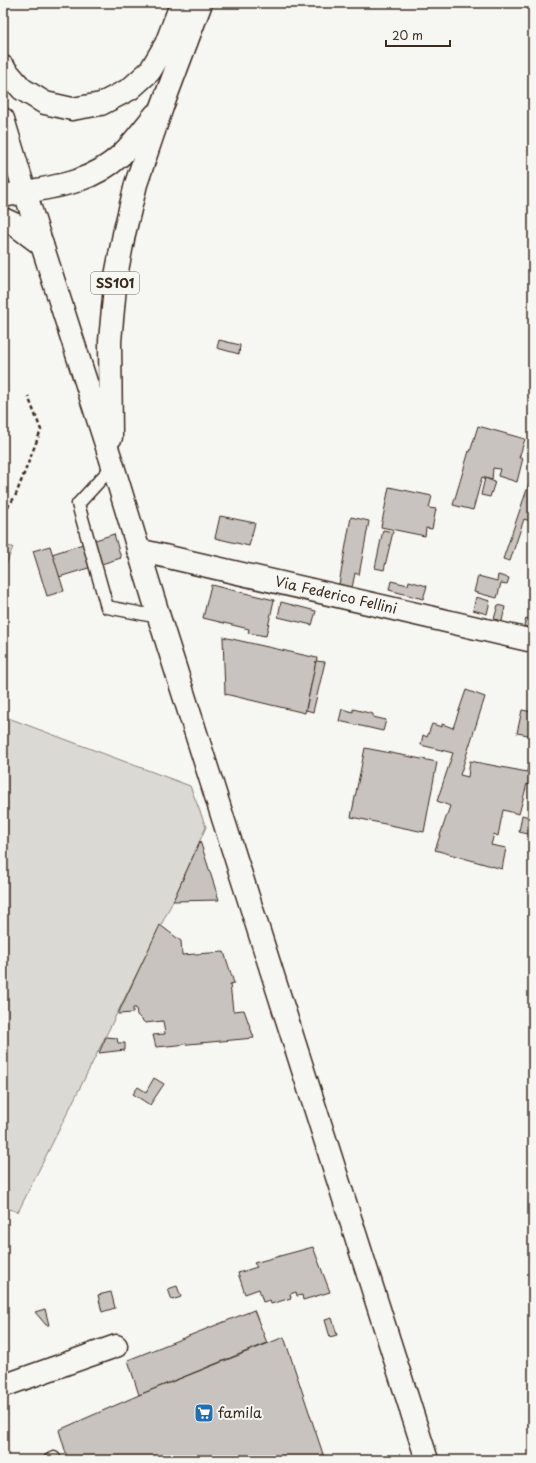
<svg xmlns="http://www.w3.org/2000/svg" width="536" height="1463" font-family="'Playpen Sans',sans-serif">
<rect width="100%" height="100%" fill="#f6f6f2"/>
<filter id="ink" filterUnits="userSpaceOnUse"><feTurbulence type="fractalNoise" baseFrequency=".025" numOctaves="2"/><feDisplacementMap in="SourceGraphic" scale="8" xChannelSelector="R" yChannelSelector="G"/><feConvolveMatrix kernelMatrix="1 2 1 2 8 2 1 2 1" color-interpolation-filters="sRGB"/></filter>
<g filter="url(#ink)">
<!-- green -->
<g fill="#dad9d3" stroke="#8a8278">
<path d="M 3,546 L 13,547 L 3,572 Z"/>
<path d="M 3,716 L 190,786 L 206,827 L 173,901 L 18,1212 L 3,1207 Z"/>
</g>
<!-- building -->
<g fill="#c8c3be" stroke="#3b2a1e">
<path d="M 219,340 L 240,345 L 239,354 L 217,348 Z"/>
<path d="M 478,426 L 525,439 L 519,458 L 523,458 L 517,482 L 498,476 L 500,469 L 493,468 L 492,480 L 482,477 L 473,510 L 453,505 L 469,451 L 470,452 Z"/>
<path d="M 533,472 L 533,522 L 524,519 L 510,561 L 503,559 Z"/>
<path d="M 485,478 L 495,482 L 490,497 L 481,495 Z"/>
<path d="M 389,487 L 432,496 L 429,508 L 436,509 L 432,529 L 426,528 L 425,536 L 381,527 Z"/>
<path d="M 220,516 L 255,523 L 249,546 L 215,538 Z"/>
<path d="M 351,517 L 369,521 L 359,575 L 355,573 L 352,588 L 339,584 Z"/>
<path d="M 383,530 L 393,532 L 384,570 L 375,568 Z"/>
<path d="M 114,534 L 121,558 L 59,577 L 52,554 Z"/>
<path d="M 50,546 L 64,591 L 47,596 L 33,551 Z"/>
<path d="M 498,575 L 509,578 L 507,584 L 501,583 L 497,598 L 474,592 L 478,576 L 497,581 Z"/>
<path d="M 391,581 L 408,585 L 409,581 L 427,586 L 423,599 L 389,590 Z"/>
<path d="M 211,585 L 274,600 L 266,636 L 248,633 L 249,629 L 203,618 Z"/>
<path d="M 476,597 L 490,601 L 487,614 L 473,610 Z"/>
<path d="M 281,602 L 316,611 L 312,625 L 278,617 Z"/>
<path d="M 498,605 L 505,607 L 502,621 L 494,619 Z"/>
<path d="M 526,618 L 533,620 L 533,629 L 524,626 Z"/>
<path d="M 223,637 L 317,658 L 305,713 L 225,694 Z"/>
<path d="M 316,661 L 325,662 L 313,712 L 306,710 Z"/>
<path d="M 466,690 L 485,697 L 460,775 L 468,777 L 470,761 L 527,772 L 528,765 L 533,766 L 533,786 L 527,784 L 519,814 L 503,810 L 498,836 L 494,834 L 491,845 L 506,848 L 502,869 L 435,850 L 450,806 L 437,801 L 453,753 L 421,745 L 423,735 L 427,737 L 432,724 L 442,727 L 442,724 L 453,728 Z"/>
<path d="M 342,709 L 353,712 L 353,709 L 373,714 L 373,717 L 386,720 L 383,731 L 339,721 Z"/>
<path d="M 522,710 L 533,712 L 533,736 L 517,733 Z"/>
<path d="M 365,748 L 437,762 L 424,832 L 351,817 Z"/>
<path d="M 522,815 L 533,818 L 533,835 L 519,832 Z"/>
<path d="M 200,841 L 219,900 L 173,901 Z"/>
<path d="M 160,925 L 181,941 L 182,955 L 224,952 L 234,983 L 230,984 L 233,1011 L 244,1010 L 254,1038 L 156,1047 L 153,1035 L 165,1034 L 163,1021 L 145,1023 L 137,1015 L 136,1008 L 133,1008 L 133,1013 L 118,1014 Z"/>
<path d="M 106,1037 L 117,1038 L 118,1043 L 125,1043 L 125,1050 L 99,1053 Z"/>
<path d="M 154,1078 L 164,1084 L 150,1105 L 133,1094 L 138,1087 L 146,1092 Z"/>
<path d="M 313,1247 L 330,1292 L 303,1300 L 302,1295 L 297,1296 L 296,1292 L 290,1294 L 291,1298 L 271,1304 L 270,1300 L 263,1302 L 259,1289 L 245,1294 L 238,1273 L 257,1267 L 254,1263 Z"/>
<path d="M 177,1286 L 181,1297 L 172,1300 L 168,1289 Z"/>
<path d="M 111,1292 L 115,1308 L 102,1312 L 98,1295 Z"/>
<path d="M 45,1309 L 49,1325 L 46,1325 L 35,1312 Z"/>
<path d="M 254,1310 L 267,1343 L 139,1395 L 128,1360 Z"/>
<path d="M 332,1318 L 337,1335 L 330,1337 L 325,1320 Z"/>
<path d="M 284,1337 L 325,1460 L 68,1460 L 59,1430 L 139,1395 Z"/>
</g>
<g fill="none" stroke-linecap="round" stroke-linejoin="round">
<!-- lane casing -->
<g stroke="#3b2a1e" stroke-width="15">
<g id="lane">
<path d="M 113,466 L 78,504 L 107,607 L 159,617"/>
<path d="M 50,1460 L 54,1458 L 55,1460"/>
</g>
</g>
<!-- street casing -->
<g stroke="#3b2a1e" stroke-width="25">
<g id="street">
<path d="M 3,196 L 25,192"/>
<path d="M 3,219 L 14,224 L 42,245"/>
<path d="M 138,550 L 533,641"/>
<path d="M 3,1386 L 116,1346"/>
</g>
</g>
<!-- primary casing -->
<g stroke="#3b2a1e" stroke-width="25">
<g id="primary">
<path d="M 3,67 L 22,89 L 45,103 L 72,109 L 101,104 L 130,89 L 150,71 L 166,44 L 179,10 L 185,3"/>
<path d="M 3,119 L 25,192 L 113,466 L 159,617 L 427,1460"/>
<path d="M 25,192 C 61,186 93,181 121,155 C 133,144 144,128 155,115"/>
<path d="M 111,437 L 110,341 L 116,276 L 124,234 L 136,184 L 162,107 L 201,3"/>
</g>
</g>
<!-- path -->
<path stroke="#3b2a1e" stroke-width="2.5" stroke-dasharray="4 3" stroke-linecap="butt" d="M 3,513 L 15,497 L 41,430 L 28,396"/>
<!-- lane -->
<use href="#lane" stroke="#f6f6f2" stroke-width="12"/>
<!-- street -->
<use href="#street" stroke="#f6f6f2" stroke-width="22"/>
<!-- primary -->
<use href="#primary" stroke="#f6f6f2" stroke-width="22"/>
</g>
</g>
<!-- icons -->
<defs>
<g id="supermarket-square" transform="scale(1)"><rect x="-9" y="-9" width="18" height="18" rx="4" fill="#1f6fb2" stroke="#f6f6f2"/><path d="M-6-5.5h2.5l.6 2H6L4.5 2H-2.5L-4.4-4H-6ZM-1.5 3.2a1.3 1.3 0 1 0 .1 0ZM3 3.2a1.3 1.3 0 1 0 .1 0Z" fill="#fff"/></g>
</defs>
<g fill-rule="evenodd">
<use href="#supermarket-square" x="204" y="1413"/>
</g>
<g text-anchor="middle" stroke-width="4" stroke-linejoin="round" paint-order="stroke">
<!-- shield labels -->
<rect fill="#f6f6f2" stroke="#73675e" stroke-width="1" x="91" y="272" width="48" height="22" rx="3"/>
<g font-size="13" font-weight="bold" fill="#3b2a1e">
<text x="115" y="288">SS101</text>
</g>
<!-- street labels -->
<g font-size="14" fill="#3b2a1e" stroke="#f6f6f2">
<text transform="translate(336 595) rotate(13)" y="5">Via Federico Fellini</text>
</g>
<!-- poi labels -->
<g font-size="14" fill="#3b2a1e" stroke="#f6f6f2" text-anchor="start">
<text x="218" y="1418">famila</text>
</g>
</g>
<!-- margin -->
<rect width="536" height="1463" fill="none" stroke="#f6f6f2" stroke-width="16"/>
<rect x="8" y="8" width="520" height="1447" fill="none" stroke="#3b2a1e" stroke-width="1.5" filter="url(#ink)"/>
<!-- scale -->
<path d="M386 40v6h64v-6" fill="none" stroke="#3b2a1e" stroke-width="2"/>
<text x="392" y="40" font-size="12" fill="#3b2a1e" stroke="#f6f6f2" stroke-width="3" paint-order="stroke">20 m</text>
</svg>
